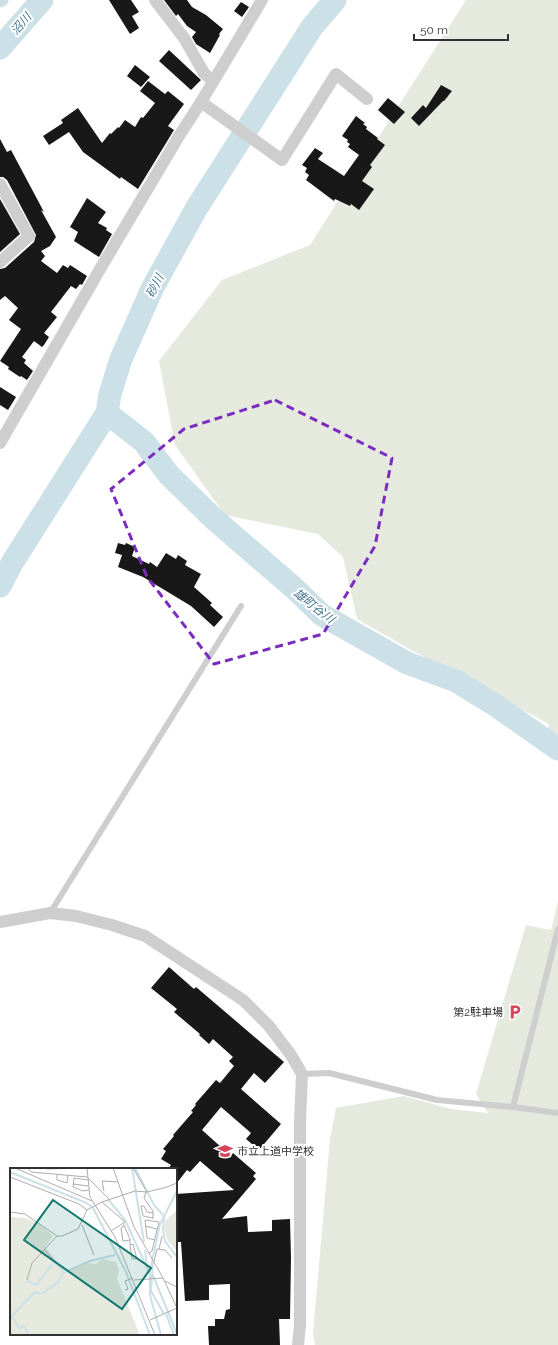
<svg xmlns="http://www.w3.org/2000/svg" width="558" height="1345" font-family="Raleway,'Noto Sans JP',sans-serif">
<rect width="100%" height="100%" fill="#fff"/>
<!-- green -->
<g fill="#e5e9de">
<path d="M 466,0 L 558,0 L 558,760 L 545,750 L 549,724 L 413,651 L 357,619 L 343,557 L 318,534 L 225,515 L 175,445 L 159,361 L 222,280 L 310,245 Z"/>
<path d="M 558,901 L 558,1345 L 315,1345 L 313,1333 L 330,1139 L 336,1108 L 404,1096 L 451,1109 L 488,1113 L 476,1094 L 526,925 L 551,930 Z"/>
</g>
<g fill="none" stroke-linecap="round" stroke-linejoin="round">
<!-- canal -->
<path stroke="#cce0e8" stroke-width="13" d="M 0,1 L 2,0"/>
<!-- river -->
<g stroke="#cce0e8" stroke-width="23">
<path d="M 0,48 L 42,0"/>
<path d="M 107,413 L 144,442 L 169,475 L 214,519 L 294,588 L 322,615 L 407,663 L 456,681 L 495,705 L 558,749"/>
<path d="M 0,586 L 12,563 L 107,413 L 110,394 L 121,359 L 152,289 L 196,209 L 312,27 L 335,0"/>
</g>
</g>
<!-- building -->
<g fill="#181818">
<path d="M 109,0 L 131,0 L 139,12 L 132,16 L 139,28 L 130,34 Z"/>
<path d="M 164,0 L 187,0 L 192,7 L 206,15 L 223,29 L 219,34 L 220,35 L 210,53 L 196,44 L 192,37 L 196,32 L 187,26 L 178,14 L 176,16 Z"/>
<path d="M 241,2 L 249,7 L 242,17 L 234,11 Z"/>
<path d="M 169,50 L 201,80 L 191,90 L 159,61 Z"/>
<path d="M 135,65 L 150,77 L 141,87 L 127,76 Z"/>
<path d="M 148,81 L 165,94 L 168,91 L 184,104 L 168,126 L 174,130 L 138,189 L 121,177 L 120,179 L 83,152 L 69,132 L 49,145 L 43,136 L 63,123 L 61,120 L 78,108 L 102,143 L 110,133 L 111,134 L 118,127 L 119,128 L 125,120 L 135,127 L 141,117 L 143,118 L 155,103 L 140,91 Z"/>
<path d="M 441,85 L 452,91 L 444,101 L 443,101 L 419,126 L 411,118 L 423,105 L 426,108 Z"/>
<path d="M 388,98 L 405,112 L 394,124 L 378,110 Z"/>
<path d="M 356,116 L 365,123 L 363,124 L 367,127 L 366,129 L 378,138 L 377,139 L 385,145 L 370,165 L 372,167 L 362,181 L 374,189 L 359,210 L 351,204 L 350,206 L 335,199 L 334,201 L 306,180 L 309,175 L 305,172 L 307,168 L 302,165 L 315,148 L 323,153 L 318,159 L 344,176 L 359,155 L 348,147 L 350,144 L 347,142 L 348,140 L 342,136 Z"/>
<path d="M 0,139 L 7,152 L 11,150 L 44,212 L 41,210 L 56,237 L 50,246 L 41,251 L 45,256 L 41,261 L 57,273 L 63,265 L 68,268 L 70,265 L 87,276 L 82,285 L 80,284 L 76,289 L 71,286 L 51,312 L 57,317 L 44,333 L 49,337 L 44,345 L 42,347 L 34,341 L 22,357 L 26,360 L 24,363 L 33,371 L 27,380 L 21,376 L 20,377 L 8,369 L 9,367 L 0,361 L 21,329 L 9,320 L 18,308 L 5,296 L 0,300 L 0,269 L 5,268 L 34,242 L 36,235 L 7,180 L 3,177 L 0,177 Z"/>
<path d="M 87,198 L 106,212 L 98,223 L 107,228 L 106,230 L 112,234 L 99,257 L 74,241 L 78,232 L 70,227 Z"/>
<path d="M 0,199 L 20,234 L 0,252 Z"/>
<path d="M 0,387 L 16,397 L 8,410 L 0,405 Z"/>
<path d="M 118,543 L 125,545 L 126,543 L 135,547 L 132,556 L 149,564 L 150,562 L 157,567 L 166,553 L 176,559 L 178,555 L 187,561 L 185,565 L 201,574 L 194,587 L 212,603 L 210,605 L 223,617 L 214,627 L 191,606 L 143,577 L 118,567 L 122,555 L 115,553 Z"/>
<path d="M 169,967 L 194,989 L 196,987 L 284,1062 L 265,1083 L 254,1073 L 241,1089 L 281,1124 L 259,1150 L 246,1139 L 251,1133 L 221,1107 L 202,1130 L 231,1156 L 233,1153 L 256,1173 L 253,1176 L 256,1179 L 222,1219 L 247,1216 L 248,1232 L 272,1231 L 272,1220 L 290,1219 L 291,1258 L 290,1319 L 279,1319 L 280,1345 L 209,1345 L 208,1326 L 215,1326 L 215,1319 L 224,1319 L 226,1310 L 230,1309 L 230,1284 L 209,1285 L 209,1300 L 185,1301 L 181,1242 L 178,1242 L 178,1236 L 176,1236 L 176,1194 L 234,1190 L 200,1161 L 190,1172 L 187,1170 L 176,1184 L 176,1169 L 168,1169 L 171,1165 L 161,1159 L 166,1151 L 163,1149 L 174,1136 L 173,1135 L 193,1112 L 191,1111 L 196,1105 L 195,1104 L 216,1080 L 220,1083 L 234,1066 L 229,1061 L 233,1057 L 213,1039 L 209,1044 L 199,1035 L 200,1034 L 174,1012 L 177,1009 L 151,988 Z"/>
</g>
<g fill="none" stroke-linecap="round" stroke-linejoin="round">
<!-- lane -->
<g stroke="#cecece" stroke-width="6">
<path d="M 50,913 L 241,606"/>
<path d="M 302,1074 L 329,1073 L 437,1100 L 513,1107 L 558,1113"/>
<path d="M 513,1107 L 558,929"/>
</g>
<!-- street -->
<g stroke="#cecece" stroke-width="12">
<path d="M 155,0 L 184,38 L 204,73 L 213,81"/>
<path d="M 201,102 L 282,160 L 336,74 L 367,99"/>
<path d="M 0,184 L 29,236 L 0,262"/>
<path d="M 0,443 L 103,264 L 179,136 L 201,102 L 262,0"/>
<path d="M 0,922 L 50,913 L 76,916 L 112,925 L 145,936 L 243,1000 L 269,1026 L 291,1055 L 302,1074 L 300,1122 L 300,1325 L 298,1345"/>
</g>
</g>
<!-- marked area -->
<path fill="none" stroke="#7b2cbf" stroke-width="3" stroke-dasharray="8 5" stroke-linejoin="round" d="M 275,400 L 392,458 L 375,546 L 323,634 L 214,664 L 147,577 L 111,489 L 184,429 Z"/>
<!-- icons -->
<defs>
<g id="parking-bare" transform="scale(1.2)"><path d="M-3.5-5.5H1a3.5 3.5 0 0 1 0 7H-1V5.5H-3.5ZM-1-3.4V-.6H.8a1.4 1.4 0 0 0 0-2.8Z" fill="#d7445b" stroke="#fff" stroke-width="2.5" paint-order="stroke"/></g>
<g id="school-bare" transform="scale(1.2)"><path d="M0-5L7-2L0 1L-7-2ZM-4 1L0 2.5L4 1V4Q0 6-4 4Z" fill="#d7445b" stroke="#fff" stroke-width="2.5" paint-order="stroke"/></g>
</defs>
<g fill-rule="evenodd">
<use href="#parking-bare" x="515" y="1012"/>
<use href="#school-bare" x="225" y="1151"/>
</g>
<g text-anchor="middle" stroke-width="4" stroke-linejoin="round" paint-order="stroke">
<!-- poi labels -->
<g font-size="11" fill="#313131" stroke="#fff" text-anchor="end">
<text x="503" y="1016">第2駐車場</text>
<text x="237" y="1155" text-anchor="start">市立上道中学校</text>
</g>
<!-- water labels -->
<g font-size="12" font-style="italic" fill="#45778d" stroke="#fff">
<text transform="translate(21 24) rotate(-49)" y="4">沼川</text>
<text transform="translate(155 286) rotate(-63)" y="4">砂川</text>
<text transform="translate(314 606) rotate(38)" y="4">雄町谷川</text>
</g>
</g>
<!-- overview -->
<g transform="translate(10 1168)">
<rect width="167" height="167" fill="#fff"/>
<path d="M 167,42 L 167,83 L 158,73 L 154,60 L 156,52 ZM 0,49 L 15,50 L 28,55 L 41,66 L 43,68 L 35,79 L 55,103 L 60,103 L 77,95 L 86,96 L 92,91 L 106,94 L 109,102 L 107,111 L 130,167 L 0,167 Z" fill="#e5e9de"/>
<path fill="none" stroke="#cce0e8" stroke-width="2" d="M 122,0 L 134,74M 125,0 L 144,37 L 153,47M 0,4 L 77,35 L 83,40 L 116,104 L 140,167M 98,31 L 115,52 L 139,104M 154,49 L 153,62 L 155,73 L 167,89M 135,82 L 137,98M 143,94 L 141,123 L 154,146M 142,105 L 167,166M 17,113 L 26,117 L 44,94 L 55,104M 156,146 L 164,167M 0,150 L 24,125 L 33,125 L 48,114 L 53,105 L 80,93 L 105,87M 3,150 L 9,160 L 15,159 L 18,167M 151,167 L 140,127 L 140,103 L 150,56 L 167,23"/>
<path fill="none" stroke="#adadad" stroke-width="1" d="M 5,0 L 82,33M 18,0 L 21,4 L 77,9 L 99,31M 77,0 L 80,29 L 105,69 L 145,167M 103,0 L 124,59 L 153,110 L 167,140M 123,0 L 137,24M 37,1 L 66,0M 47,6 L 47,12 L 57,15 L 58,7M 0,9 L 69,36 L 77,42M 78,12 L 64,10 L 63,19 L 73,23 L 79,22M 63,16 L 78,18M 94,23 L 92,13 L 108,14M 136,24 L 134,30 L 143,43 L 143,51M 92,34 L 115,54 L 101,63M 0,44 L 15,46 L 47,68 L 52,68 L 68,61 L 77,42 L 92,34 L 125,23 L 137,24 L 157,19 L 167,15M 143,50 L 133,48 L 131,38 L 134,38 L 137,44 L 143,45M 113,55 L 120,71 L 120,77 L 122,91 L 127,91 L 123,76 L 120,77M 72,57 L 84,87M 114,58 L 111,60 L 113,73 L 120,72M 135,58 L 147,61M 34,81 L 45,94M 149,81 L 152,68M 139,85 L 142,83 L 149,54 L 135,52 L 137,70 L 145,72M 144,94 L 147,81 L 155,82 L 162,90M 17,112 L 22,95 L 47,68M 124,112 L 153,110M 155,113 L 167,119M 115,122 L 118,121 L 115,113 L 123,110M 140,152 L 167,140"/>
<path fill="#0f766e" fill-opacity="0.15" stroke="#0f766e" stroke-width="2" d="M 43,32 L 141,100 L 112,141 L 14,72 Z"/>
<rect width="167" height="167" fill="none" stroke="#313131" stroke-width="2"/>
</g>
<!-- scale -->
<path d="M414 34v6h94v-6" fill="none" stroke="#313131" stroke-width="2"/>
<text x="420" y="34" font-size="12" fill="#313131" stroke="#ffffff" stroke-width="3" paint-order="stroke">50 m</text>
</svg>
